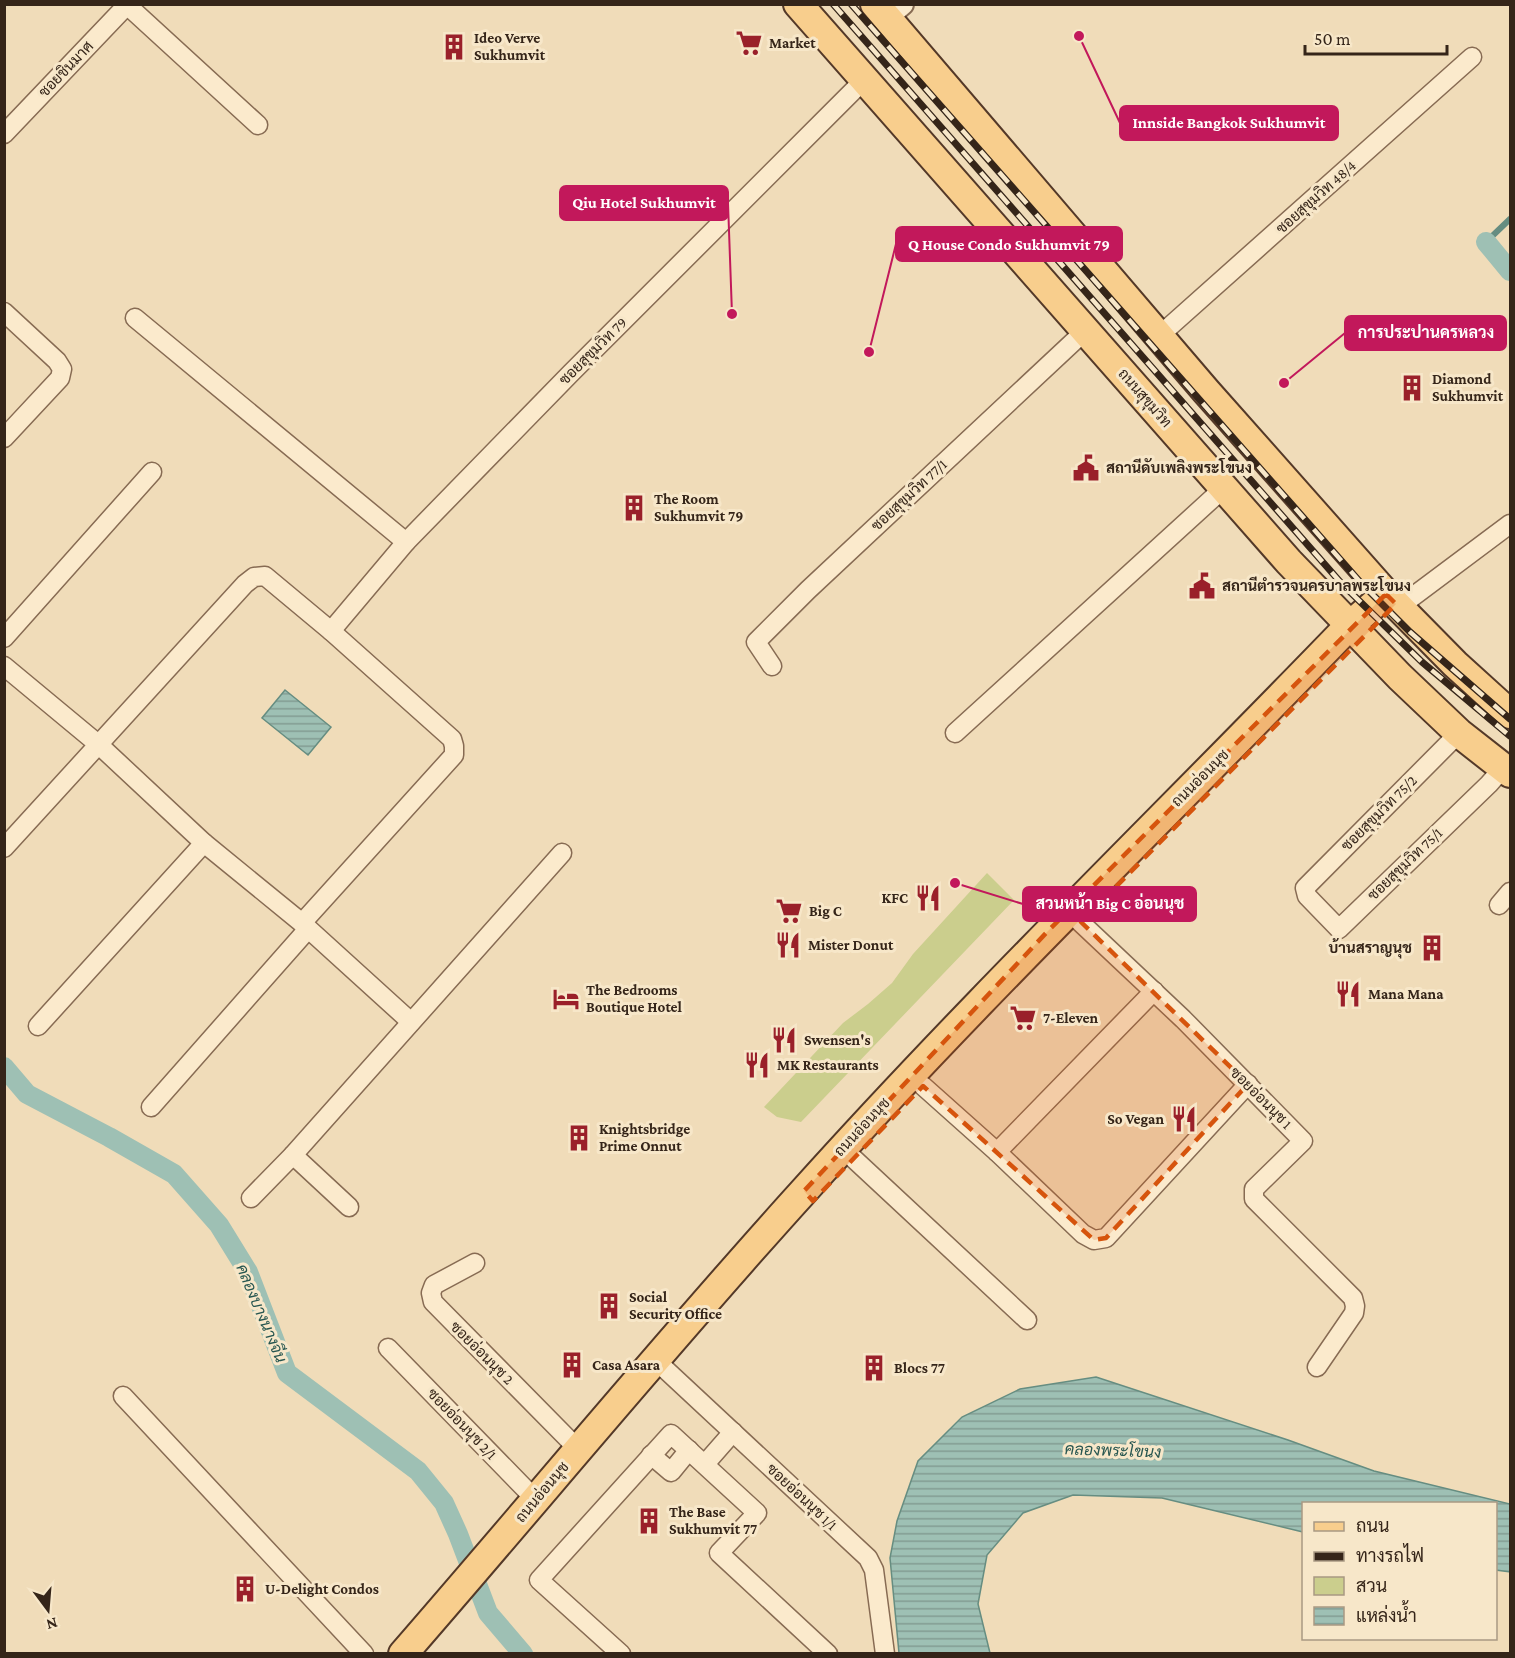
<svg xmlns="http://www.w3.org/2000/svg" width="1515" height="1658" font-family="'Crimson Pro',Sarabun,serif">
<defs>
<pattern id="water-rules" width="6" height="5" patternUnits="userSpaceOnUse" patternTransform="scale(1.5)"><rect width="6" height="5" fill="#9ec0b4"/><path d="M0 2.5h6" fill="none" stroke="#829c92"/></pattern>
</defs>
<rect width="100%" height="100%" fill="#f0dcb9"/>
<!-- park -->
<path fill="#cbce8d" d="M 987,873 L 1014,900 L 801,1122 L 777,1117 L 764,1107 L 843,1023 L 868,1004 L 892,983 L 913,954 Z"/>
<!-- water -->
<g fill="url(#water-rules)" stroke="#668d81" stroke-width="1.5">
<path d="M 285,690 L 331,727 L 308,755 L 262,718 Z"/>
<path d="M 1096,1377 L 1288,1440 L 1374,1471 L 1510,1504 L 1510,1572 L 1496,1570 L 1496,1504 L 1304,1504 L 1303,1532 L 1162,1498 L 1073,1495 L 1023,1513 L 987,1555 L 978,1604 L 990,1653 L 899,1653 L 890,1558 L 897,1521 L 918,1461 L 962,1417 L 1020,1389 Z"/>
</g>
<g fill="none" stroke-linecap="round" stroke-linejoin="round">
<!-- stream -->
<path stroke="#668d81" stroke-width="6" d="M 1486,242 L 1510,219"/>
<!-- canal -->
<g stroke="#9ec0b4" stroke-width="20">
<path d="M 1486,242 L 1510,271"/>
<path d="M 4,1067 L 27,1094 L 109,1137 L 174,1174 L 219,1225 L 248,1272 L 287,1373 L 418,1471 L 444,1503 L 458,1534 L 488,1613 L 523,1654"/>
</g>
<!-- minor casing -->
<g stroke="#876b53" stroke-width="21">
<g id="minor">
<path d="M 127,5 L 258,125"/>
<path d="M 4,134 L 128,4"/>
<path d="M 4,312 L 57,361 L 62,369 L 60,378 L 4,438"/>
<path d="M 135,318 L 406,542"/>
<path d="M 1159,336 L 1472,57"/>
<path d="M 1402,610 L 1407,601 L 1510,524"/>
<path d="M 331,631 L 406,542 L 571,373 L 865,79"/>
<path d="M 4,638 L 152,472"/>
<path d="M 4,666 L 98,744 L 204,843 L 302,923 L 411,1022"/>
<path d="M 772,666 L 756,642 L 808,590 L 1086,330"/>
<path d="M 955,733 L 1214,497 L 1221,487"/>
<path d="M 1459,733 L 1305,888 L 1307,896 L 1339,929 L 1489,784 L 1503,768"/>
<path d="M 4,848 L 245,584 L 254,577 L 265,576 L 331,631 L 452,739 L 454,746 L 454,755 L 302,923"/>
<path d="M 1499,905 L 1510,892"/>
<path d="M 1080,922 L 1183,1019 L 1303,1141 L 1254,1189 L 1254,1199 L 1353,1298 L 1355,1306 L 1354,1313 L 1317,1367"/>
<path d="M 38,1026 L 204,843"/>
<path d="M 923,1086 L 997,1152 L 1083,1234 L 1094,1240 L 1106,1238 L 1248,1084"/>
<path d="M 151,1107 L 308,929"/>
<path d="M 997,1152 L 1154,991"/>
<path d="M 293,1155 L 349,1207"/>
<path d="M 854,1159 L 1027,1320"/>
<path d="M 251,1198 L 293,1155 L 562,853"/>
<path d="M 475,1263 L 434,1285 L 431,1293 L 433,1302 L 578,1449"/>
<path d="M 388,1348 L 536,1500"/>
<path d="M 665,1369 L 868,1558 L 874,1570 L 885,1654"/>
<path d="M 123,1396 L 364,1654"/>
<path d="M 651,1455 L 671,1472 L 689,1450"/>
<path d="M 705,1464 L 733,1432"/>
<path d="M 621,1654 L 539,1580 L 671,1434 L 757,1513 L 719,1553 L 828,1654"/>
</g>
</g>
<!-- tertiary casing -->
<g stroke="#876b53" stroke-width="26">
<path id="tertiary" d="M 887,17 L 902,4"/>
</g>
<!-- primary casing -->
<g stroke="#543928" stroke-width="32">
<g id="primary">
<path d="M 798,4 L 1289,562 L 1400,677 L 1459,733 L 1510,773"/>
<path d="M 875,4 L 1206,391 L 1386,594 L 1455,664 L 1510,714"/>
<path d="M 403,1654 C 537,1500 666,1343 803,1192 C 978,997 1167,815 1349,626 L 1386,594"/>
</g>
</g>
<!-- minor -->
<use href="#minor" stroke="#fbeacc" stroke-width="18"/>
<!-- tertiary -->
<use href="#tertiary" stroke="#fbeacc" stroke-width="22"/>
<!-- primary -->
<use href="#primary" stroke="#f8ce8d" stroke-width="28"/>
<!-- rail casing -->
<g stroke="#352519" stroke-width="7">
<g id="rail">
<path d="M 833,4 L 1342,584 L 1422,662 L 1510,736"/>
<path d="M 851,4 L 1361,583 L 1410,632 L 1510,719"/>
</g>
</g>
<!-- rail -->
<use href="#rail" stroke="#f7e7c9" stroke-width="4.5" stroke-dasharray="14" stroke-linecap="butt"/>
</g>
<!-- marked area -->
<path fill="#d6540d" fill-opacity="0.2" stroke="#d6540d" stroke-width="4.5" stroke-dasharray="12 8" stroke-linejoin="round" d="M 1386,594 L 1396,604 L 1081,922 L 1248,1084 L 1106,1238 L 1094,1240 L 923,1086 L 813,1201 L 804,1191 L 1047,932 Z"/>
<!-- icons -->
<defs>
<g id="supermarket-bare" transform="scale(2.07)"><path d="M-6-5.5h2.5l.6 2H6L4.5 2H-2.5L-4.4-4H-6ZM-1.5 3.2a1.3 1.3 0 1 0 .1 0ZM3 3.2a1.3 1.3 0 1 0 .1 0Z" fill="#9a202a" stroke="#f7e7c9" stroke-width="2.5" paint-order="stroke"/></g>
<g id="building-bare" transform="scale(2.07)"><path d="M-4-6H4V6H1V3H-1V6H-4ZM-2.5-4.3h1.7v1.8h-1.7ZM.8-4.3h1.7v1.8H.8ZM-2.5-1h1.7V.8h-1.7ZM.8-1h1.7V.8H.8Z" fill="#9a202a" stroke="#f7e7c9" stroke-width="2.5" paint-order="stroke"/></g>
<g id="civic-bare" transform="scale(2.07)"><path d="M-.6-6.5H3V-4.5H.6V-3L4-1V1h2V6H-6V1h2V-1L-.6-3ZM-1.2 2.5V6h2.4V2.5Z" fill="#9a202a" stroke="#f7e7c9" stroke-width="2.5" paint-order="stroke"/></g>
<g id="restaurant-bare" transform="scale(2.07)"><path d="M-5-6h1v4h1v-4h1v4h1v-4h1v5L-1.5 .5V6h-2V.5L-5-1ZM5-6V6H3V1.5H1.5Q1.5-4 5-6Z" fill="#9a202a" stroke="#f7e7c9" stroke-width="2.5" paint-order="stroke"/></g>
<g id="hotel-bare" transform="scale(2.07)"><path d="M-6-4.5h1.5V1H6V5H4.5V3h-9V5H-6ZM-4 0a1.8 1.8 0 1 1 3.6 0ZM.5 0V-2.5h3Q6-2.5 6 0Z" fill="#9a202a" stroke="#f7e7c9" stroke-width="2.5" paint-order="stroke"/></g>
</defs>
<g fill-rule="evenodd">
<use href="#supermarket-bare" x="749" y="43"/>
<use href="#building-bare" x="454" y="47"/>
<use href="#building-bare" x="1412" y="388"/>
<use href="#civic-bare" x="1086" y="468"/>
<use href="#building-bare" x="634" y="508"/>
<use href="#civic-bare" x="1202" y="586"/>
<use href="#restaurant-bare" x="928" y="898"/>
<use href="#supermarket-bare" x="789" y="911"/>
<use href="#restaurant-bare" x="788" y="945"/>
<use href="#building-bare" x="1432" y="948"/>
<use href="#restaurant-bare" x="1348" y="994"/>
<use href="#hotel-bare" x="566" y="999"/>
<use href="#supermarket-bare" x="1023" y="1018"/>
<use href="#restaurant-bare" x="784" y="1040"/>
<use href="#restaurant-bare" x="757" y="1065"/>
<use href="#restaurant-bare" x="1184" y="1119"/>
<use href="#building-bare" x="579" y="1138"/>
<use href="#building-bare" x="609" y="1306"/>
<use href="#building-bare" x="572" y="1365"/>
<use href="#building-bare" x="874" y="1368"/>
<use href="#building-bare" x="649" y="1521"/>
<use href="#building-bare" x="245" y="1589"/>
</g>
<g text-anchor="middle" stroke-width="6" stroke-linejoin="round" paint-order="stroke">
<!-- poi labels -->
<g font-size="15" font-weight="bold" fill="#352519" stroke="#f7e7c9" text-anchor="start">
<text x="474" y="43">Ideo Verve<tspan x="474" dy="17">Sukhumvit</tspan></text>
<text x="769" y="48">Market</text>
<text x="1432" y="384">Diamond<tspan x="1432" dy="17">Sukhumvit</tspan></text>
<text x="1106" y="473">สถานีดับเพลิงพระโขนง</text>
<text x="654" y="504">The Room<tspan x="654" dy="17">Sukhumvit 79</tspan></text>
<text x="1222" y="591">สถานีตำรวจนครบาลพระโขนง</text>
<text x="908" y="903" text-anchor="end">KFC</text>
<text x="809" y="916">Big C</text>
<text x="808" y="950">Mister Donut</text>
<text x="1412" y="953" text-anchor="end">บ้านสราญนุช</text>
<text x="586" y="995">The Bedrooms<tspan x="586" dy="17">Boutique Hotel</tspan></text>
<text x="1368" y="999">Mana Mana</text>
<text x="1043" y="1023">7-Eleven</text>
<text x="804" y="1045">Swensen's</text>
<text x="777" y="1070">MK Restaurants</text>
<text x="1164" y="1124" text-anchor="end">So Vegan</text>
<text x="599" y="1134">Knightsbridge<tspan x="599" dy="17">Prime Onnut</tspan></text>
<text x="629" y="1302">Social<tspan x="629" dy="17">Security Office</tspan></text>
<text x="592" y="1370">Casa Asara</text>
<text x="894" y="1373">Blocs 77</text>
<text x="669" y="1517">The Base<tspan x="669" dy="17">Sukhumvit 77</tspan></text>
<text x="265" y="1594">U-Delight Condos</text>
</g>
<!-- street labels -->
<g font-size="15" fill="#352519" stroke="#f7e7c9">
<text transform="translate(66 69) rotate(-46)" y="5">ซอยชินมาศ</text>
<text transform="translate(1316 197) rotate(-42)" y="5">ซอยสุขุมวิท 48/4</text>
<text transform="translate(593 351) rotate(-45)" y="5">ซอยสุขุมวิท 79</text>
<text transform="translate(1145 398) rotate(49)" y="5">ถนนสุขุมวิท</text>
<text transform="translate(909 495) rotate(-43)" y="5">ซอยสุขุมวิท 77/1</text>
<text transform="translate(1200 778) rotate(-45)" y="5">ถนนอ่อนนุช</text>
<text transform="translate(1379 813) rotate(-45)" y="5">ซอยสุขุมวิท 75/2</text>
<text transform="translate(1405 864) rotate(-44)" y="5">ซอยสุขุมวิท 75/1</text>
<text transform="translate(1261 1098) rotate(45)" y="5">ซอยอ่อนนุช 1</text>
<text transform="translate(862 1127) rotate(-47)" y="5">ถนนอ่อนนุช</text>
<text transform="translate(482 1353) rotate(45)" y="5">ซอยอ่อนนุช 2</text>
<text transform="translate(462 1424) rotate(46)" y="5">ซอยอ่อนนุช 2/1</text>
<text transform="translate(542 1492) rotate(-50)" y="5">ถนนอ่อนนุช</text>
<text transform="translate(802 1497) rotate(43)" y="5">ซอยอ่อนนุช 1/1</text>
</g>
<!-- water labels -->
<g font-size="16" font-style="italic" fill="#275650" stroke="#f7e7c9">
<text transform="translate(262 1313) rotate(67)" y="6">คลองบางนางจีน</text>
<text transform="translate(1113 1450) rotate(2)" y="6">คลองพระโขนง</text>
</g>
</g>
<!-- callouts -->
<path fill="none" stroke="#c2185b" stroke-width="2" d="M1079 36L1120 123M732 314L728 203M869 352L896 244M1284 383L1345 333M955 883L1023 904"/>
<g fill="#c2185b" stroke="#f7e7c9" stroke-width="2">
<circle cx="1079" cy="36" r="6"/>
<circle cx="732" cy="314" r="6"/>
<circle cx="869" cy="352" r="6"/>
<circle cx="1284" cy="383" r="6"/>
<circle cx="955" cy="883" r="6"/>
</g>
<g fill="#c2185b" stroke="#c2185b" stroke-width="2">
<rect x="1120" y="106" width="218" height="34" rx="6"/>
<rect x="560" y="186" width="168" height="34" rx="6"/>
<rect x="896" y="227" width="226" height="34" rx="6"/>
<rect x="1345" y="316" width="161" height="34" rx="6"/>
<rect x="1023" y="887" width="173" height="34" rx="6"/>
</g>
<g font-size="16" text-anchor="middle" font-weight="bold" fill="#fff">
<text x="1229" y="128">Innside Bangkok Sukhumvit</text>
<text x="644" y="208">Qiu Hotel Sukhumvit</text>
<text x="1009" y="250">Q House Condo Sukhumvit 79</text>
<text x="1426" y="338">การประปานครหลวง</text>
<text x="1110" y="909">สวนหน้า Big C อ่อนนุช</text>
</g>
<!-- border -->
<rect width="1515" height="1658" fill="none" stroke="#352519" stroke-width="12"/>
<!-- legend -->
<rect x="1302" y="1502" width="195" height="138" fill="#f7e7c9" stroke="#a99983" stroke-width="1.5"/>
<rect x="1314" y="1522" width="30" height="9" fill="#f8ce8d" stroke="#a99983" stroke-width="1.5"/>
<text x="1356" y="1532" font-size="18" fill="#352519">ถนน</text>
<rect x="1314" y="1552" width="30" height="9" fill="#352519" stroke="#a99983" stroke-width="1.5"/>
<text x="1356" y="1562" font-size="18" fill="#352519">ทางรถไฟ</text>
<rect x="1314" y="1577" width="30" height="18" fill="#cbce8d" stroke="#a99983" stroke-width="1.5"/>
<text x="1356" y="1592" font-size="18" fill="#352519">สวน</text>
<rect x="1314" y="1607" width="30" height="18" fill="url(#water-rules)" stroke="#a99983" stroke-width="1.5"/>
<text x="1356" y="1622" font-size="18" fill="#352519">แหล่งน้ำ</text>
<!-- north arrow -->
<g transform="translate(48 1610) rotate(164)" stroke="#f7e7c9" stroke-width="4.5" paint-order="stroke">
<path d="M0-4.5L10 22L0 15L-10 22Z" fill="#352519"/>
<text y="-9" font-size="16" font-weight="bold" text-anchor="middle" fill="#352519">N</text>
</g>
<!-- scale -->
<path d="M1305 45v9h142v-9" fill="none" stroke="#352519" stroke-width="3"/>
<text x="1314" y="45" font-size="18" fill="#352519" stroke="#f7e7c9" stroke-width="4.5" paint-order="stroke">50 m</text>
</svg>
